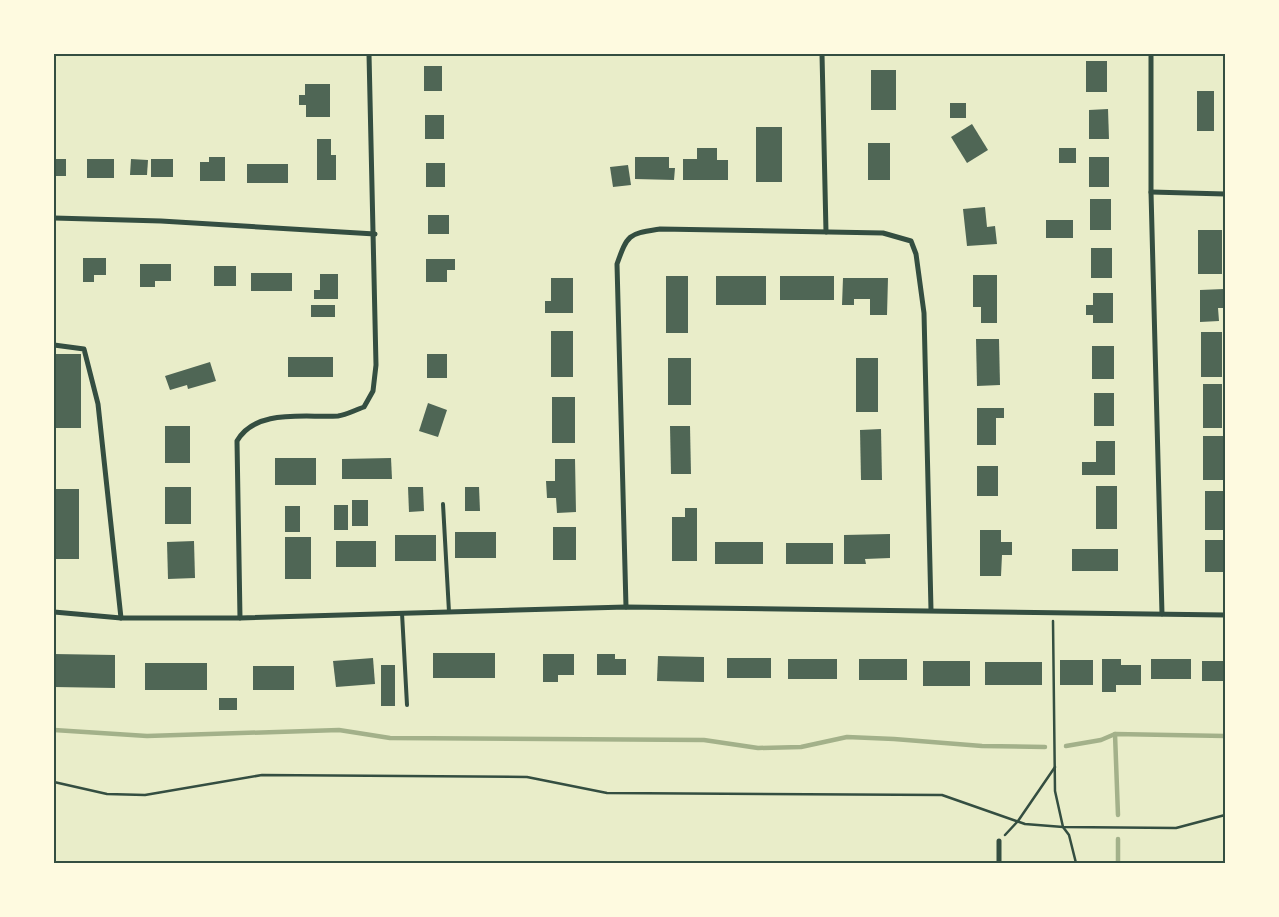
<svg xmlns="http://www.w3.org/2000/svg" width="1279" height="917" font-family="'Alegreya Sans',sans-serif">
<rect width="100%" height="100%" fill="#e9edc9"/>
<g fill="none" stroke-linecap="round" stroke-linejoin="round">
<!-- stream -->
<g stroke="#a3b18a" stroke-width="4.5">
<path d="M 54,730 L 147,736 L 339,730 L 390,738 L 704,740 L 758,748 L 801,747 L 847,737 L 894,739 L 982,746 L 1045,747"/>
<path d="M 1115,734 L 1118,815"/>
<path d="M 1066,746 L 1101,740 L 1115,734 L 1225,736"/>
<path d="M 1118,839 L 1118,863"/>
</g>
</g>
<!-- building -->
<g fill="#4f6655">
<rect x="1086" y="61" width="21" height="31"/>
<rect x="424" y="66" width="18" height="25"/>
<rect x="871" y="70" width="25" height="40"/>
<path d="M 305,84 L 330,84 L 330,117 L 306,117 L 306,105 L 299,105 L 299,95 L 305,95 Z"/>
<rect x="1197" y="91" width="17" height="40"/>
<rect x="950" y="103" width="16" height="15"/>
<path d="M 1108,109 L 1109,139 L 1089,139 L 1089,110 Z"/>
<rect x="425" y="115" width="19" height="24"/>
<path d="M 972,124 L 988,150 L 967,163 L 951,137 Z"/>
<rect x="756" y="127" width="26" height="55"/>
<path d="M 317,139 L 331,139 L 331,155 L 336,155 L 336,180 L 317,180 Z"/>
<rect x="868" y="143" width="22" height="37"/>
<path d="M 697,148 L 717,148 L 717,160 L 728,160 L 728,180 L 683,180 L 683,159 L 697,159 Z"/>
<rect x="1059" y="148" width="17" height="15"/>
<path d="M 209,157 L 225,157 L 225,181 L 200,181 L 200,162 L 209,162 Z"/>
<path d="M 635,157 L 669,157 L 669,168 L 675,168 L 674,180 L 635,179 Z"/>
<rect x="1089" y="157" width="20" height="30"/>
<rect x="54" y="159" width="12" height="17"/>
<rect x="87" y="159" width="27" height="19"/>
<path d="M 131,159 L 148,160 L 147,175 L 130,175 Z"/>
<rect x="151" y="159" width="22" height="18"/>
<rect x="426" y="163" width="19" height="24"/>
<rect x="247" y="164" width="41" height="19"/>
<path d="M 628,165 L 631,185 L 613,187 L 610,167 Z"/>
<rect x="1090" y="199" width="21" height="31"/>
<path d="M 985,207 L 987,227 L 995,226 L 997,244 L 967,246 L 963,209 Z"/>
<rect x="428" y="215" width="21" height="19"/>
<rect x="1046" y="220" width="27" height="18"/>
<rect x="1198" y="230" width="24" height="44"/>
<rect x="1091" y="248" width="21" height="30"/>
<path d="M 83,258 L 106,258 L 106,275 L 94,275 L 94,282 L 83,282 Z"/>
<path d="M 426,259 L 455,259 L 455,270 L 447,270 L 447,282 L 426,282 Z"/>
<path d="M 140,264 L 171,264 L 171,281 L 155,281 L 155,287 L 140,287 Z"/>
<rect x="214" y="266" width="22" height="20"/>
<rect x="251" y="273" width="41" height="18"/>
<path d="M 320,274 L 338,274 L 338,299 L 314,299 L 314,290 L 320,290 Z"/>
<path d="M 973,275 L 997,275 L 997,323 L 981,323 L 981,307 L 973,307 Z"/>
<rect x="666" y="276" width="22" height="57"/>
<rect x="716" y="276" width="50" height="29"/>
<rect x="780" y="276" width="54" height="24"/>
<path d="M 551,278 L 573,278 L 573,313 L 545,313 L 545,301 L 551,301 Z"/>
<path d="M 843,278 L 888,278 L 887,315 L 870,315 L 870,299 L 854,299 L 854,305 L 842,305 Z"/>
<path d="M 1224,289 L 1224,308 L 1218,308 L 1219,321 L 1200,322 L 1200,290 Z"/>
<path d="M 1093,293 L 1113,293 L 1113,323 L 1093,323 L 1093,315 L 1086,315 L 1086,305 L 1093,305 Z"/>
<rect x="311" y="305" width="24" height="12"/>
<rect x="551" y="331" width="22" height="46"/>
<rect x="1201" y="332" width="21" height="45"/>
<path d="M 976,339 L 999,339 L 1000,385 L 977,386 Z"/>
<rect x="1092" y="346" width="22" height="33"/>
<path d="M 54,354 L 81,354 L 81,428 L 54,428 L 54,401 L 56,401 Z"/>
<rect x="427" y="354" width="20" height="24"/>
<rect x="288" y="357" width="45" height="20"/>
<rect x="668" y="358" width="23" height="47"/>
<rect x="856" y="358" width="22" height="54"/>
<path d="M 210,362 L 216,381 L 188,389 L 187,385 L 170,390 L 165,376 Z"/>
<rect x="1203" y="384" width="19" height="44"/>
<rect x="1094" y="393" width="20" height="33"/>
<rect x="552" y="397" width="23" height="46"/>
<path d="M 428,403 L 447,410 L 438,437 L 419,431 Z"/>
<path d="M 977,408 L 1004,408 L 1004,418 L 996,418 L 996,445 L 977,445 Z"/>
<rect x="165" y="426" width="25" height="37"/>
<path d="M 670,426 L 690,426 L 691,474 L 671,474 Z"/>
<path d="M 881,429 L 882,480 L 861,480 L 860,430 Z"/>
<rect x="1203" y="436" width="21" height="44"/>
<path d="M 1096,441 L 1115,441 L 1115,475 L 1082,475 L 1082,462 L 1096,462 Z"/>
<rect x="275" y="458" width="41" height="27"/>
<path d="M 391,458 L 392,479 L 342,479 L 342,459 Z"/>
<path d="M 555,459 L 575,459 L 576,512 L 557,513 L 556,498 L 547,498 L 546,481 L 555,481 Z"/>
<rect x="977" y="466" width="21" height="30"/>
<rect x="1096" y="486" width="21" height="43"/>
<rect x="165" y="487" width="26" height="37"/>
<path d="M 408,487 L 423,487 L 424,511 L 409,512 Z"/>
<path d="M 465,487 L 479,487 L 480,511 L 465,511 Z"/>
<rect x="54" y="489" width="25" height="70"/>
<rect x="1205" y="491" width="20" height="39"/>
<rect x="352" y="500" width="16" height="26"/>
<rect x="334" y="505" width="14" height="25"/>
<rect x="285" y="506" width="15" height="26"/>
<path d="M 685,508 L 697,508 L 697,561 L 672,561 L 672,517 L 685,517 Z"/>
<rect x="553" y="527" width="23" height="33"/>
<path d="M 980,530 L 1001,530 L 1001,542 L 1012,542 L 1012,555 L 1002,555 L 1001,576 L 980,576 Z"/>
<rect x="455" y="532" width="41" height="26"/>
<path d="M 890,534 L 890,558 L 865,559 L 866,564 L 844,564 L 844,535 Z"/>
<rect x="395" y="535" width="41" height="26"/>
<rect x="285" y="537" width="26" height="42"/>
<rect x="1205" y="540" width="20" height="32"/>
<path d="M 194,541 L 195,578 L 168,579 L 167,542 Z"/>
<rect x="336" y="541" width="40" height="26"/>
<rect x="715" y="542" width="48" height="22"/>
<rect x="786" y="543" width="47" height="21"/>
<rect x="1072" y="549" width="46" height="22"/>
<rect x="433" y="653" width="62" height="25"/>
<path d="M 54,654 L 115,655 L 115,688 L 54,687 Z"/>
<path d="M 543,654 L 574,654 L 574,675 L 558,675 L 558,682 L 543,682 Z"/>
<path d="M 597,654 L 615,654 L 615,659 L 626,659 L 626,675 L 597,675 Z"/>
<path d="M 658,656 L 704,657 L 704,682 L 657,681 Z"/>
<path d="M 373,658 L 375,684 L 336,687 L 333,661 Z"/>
<rect x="727" y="658" width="44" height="20"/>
<rect x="788" y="659" width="49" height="20"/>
<rect x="859" y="659" width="48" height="21"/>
<path d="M 1102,659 L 1121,659 L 1121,665 L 1141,665 L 1141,685 L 1116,685 L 1116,692 L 1102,692 Z"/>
<rect x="1151" y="659" width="40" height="20"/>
<rect x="1060" y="660" width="33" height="25"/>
<rect x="923" y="661" width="47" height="25"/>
<rect x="1202" y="661" width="23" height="20"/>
<rect x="985" y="662" width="57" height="23"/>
<rect x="145" y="663" width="62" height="27"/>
<rect x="381" y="665" width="14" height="41"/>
<rect x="253" y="666" width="41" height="24"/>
<rect x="219" y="698" width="18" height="12"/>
</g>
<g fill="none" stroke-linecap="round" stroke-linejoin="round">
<!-- path -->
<g stroke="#344e41" stroke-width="2.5">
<path d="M 1053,621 L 1055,791 L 1063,827 L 1069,835 L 1076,863"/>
<path d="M 54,782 L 107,794 L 145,795 L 262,775 L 527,777 L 607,793 L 942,795 L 1025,824 L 1063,827 L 1176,828 L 1225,815"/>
<path d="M 1005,835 L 1018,821 L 1055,767"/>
</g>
<!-- service -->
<g stroke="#344e41" stroke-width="4">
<path d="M 443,504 L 449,612"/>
<path d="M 402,613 L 407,705"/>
</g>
<!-- minor -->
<g stroke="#344e41" stroke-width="5">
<path d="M 822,54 L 826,232"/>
<path d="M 1151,54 L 1151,192 L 1162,614"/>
<path d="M 1151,192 L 1225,194"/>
<path d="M 54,218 L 161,221 L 375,234"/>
<path d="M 54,345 L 84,349 L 98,404 L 121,618"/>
<path d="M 626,607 L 617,264 C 628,233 629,234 660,229 L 883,233 L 911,241 L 916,254 L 924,313 L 931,610"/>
<path d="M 54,612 L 121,618 L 240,618 L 626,607 L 1225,615"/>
<path d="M 240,618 L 237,441 C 256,408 305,418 338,416 C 346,415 355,410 364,407 L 373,391 L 376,365 L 369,54"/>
<path d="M 999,841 L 999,863"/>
</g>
</g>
<!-- border -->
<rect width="1279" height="917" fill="none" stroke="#fefae0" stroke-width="110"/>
<rect x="55" y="55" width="1169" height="807" fill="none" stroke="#344e41" stroke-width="2"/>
</svg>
